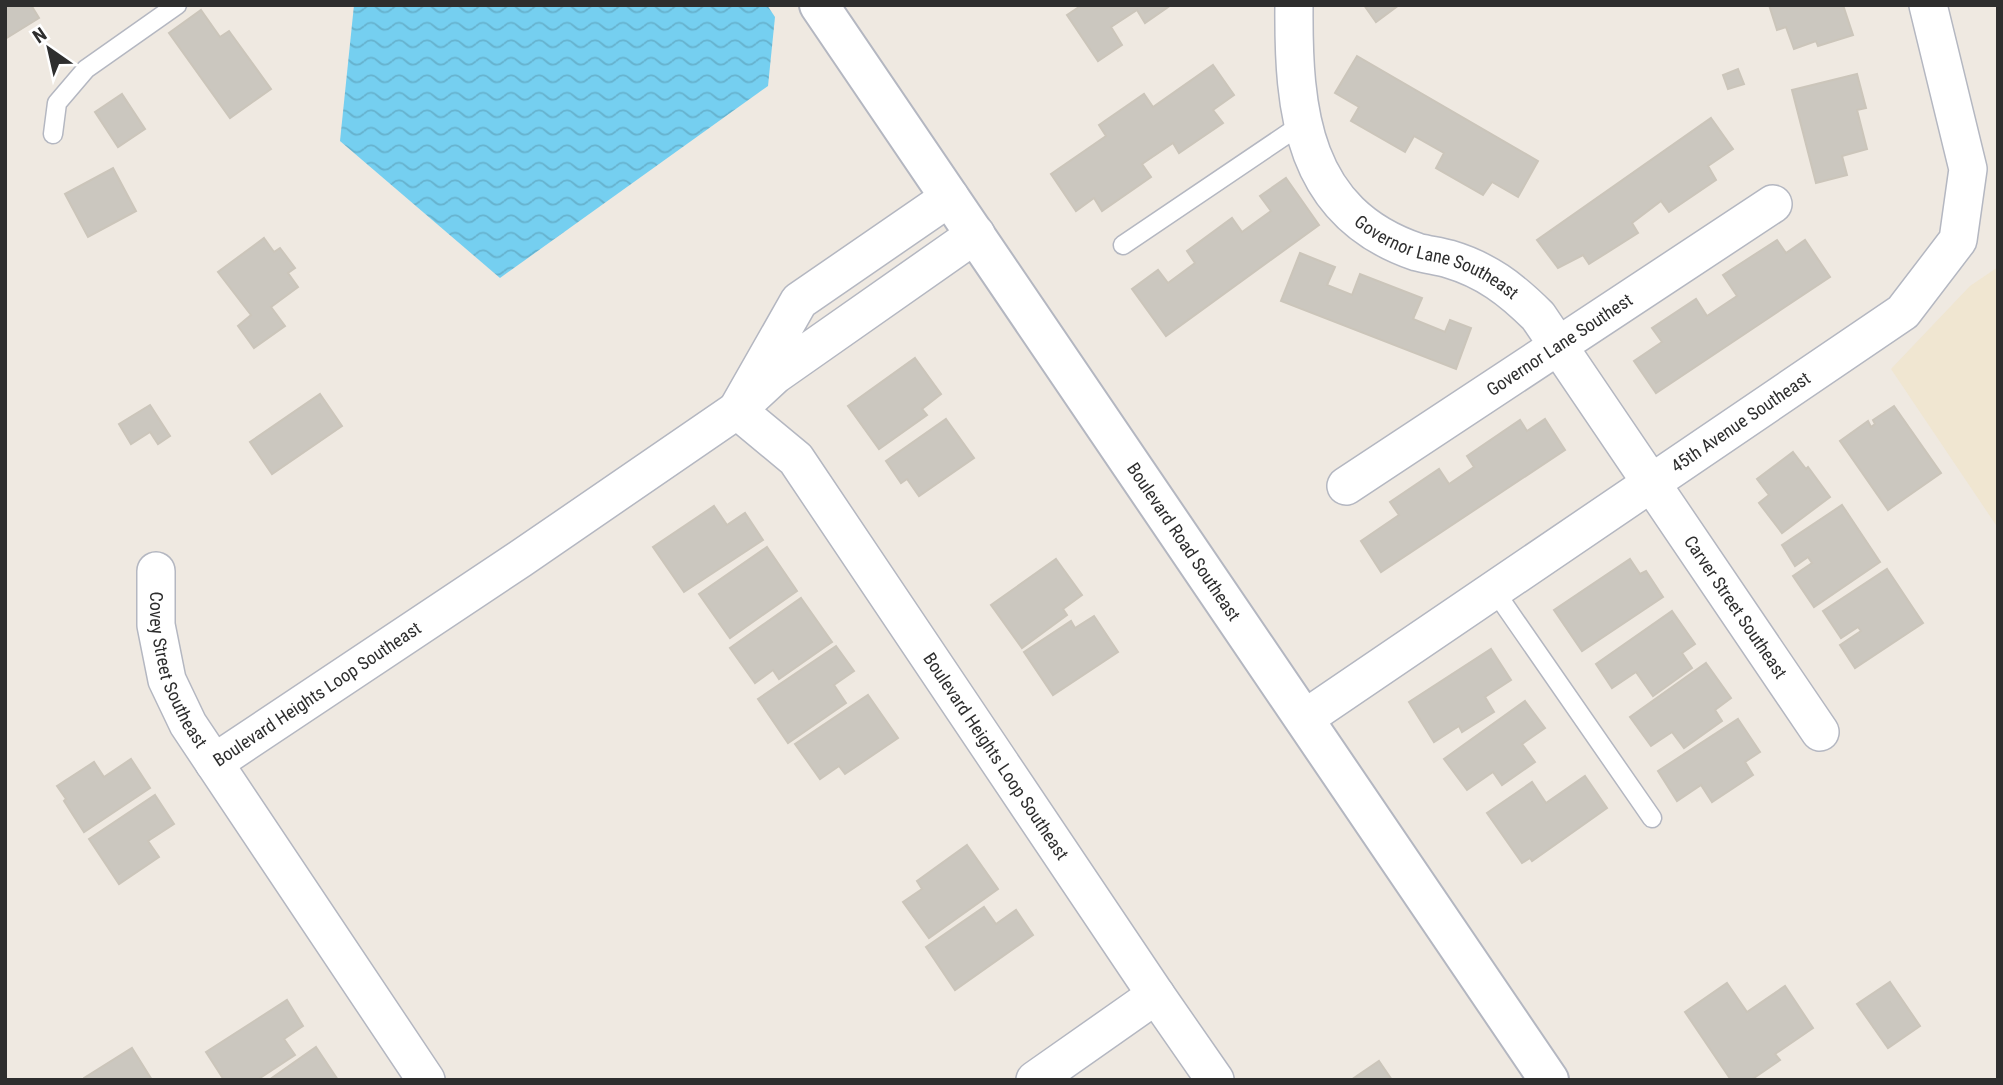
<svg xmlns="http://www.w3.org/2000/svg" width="2003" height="1085" font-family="'Roboto Condensed',sans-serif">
<defs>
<pattern id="water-waves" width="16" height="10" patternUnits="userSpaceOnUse" patternTransform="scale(1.75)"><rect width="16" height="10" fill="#75cff0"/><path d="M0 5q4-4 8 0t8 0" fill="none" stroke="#66b2ce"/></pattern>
</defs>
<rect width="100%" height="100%" fill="#efe9e1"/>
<!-- education -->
<path fill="#f0e6d1" d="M 1998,267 L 1998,528 L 1891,369 L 1970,286 Z"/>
<!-- water -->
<path fill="url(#water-waves)" d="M 354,5 L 767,5 L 775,17 L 768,86 L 500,278 L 340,141 Z"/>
<!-- building -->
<g fill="#cbc7bf" stroke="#cbc5ba" stroke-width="2">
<path d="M 5,5 L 31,5 L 39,18 L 5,39 Z"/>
<path d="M 1082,5 L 1171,5 L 1145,23 L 1137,10 L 1111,27 L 1122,45 L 1098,61 L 1067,15 Z"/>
<path d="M 1364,5 L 1399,5 L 1376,22 Z"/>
<path d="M 1769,5 L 1843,5 L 1853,35 L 1818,46 L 1816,41 L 1794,49 L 1786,27 L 1777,30 Z"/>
<path d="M 201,10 L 220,37 L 229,31 L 271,89 L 230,118 L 169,33 Z"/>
<path d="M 1357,56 L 1538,161 L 1518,197 L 1492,182 L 1483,195 L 1436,168 L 1444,153 L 1414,136 L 1405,152 L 1351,121 L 1359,107 L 1335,93 Z"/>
<path d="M 1213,65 L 1234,95 L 1213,110 L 1223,123 L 1179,153 L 1173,143 L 1142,164 L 1151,177 L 1102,211 L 1094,198 L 1076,211 L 1051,174 L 1106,136 L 1099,125 L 1144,94 L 1153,107 Z"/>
<path d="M 1738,69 L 1744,84 L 1728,89 L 1723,75 Z"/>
<path d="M 1857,74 L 1866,108 L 1857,110 L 1867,149 L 1842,156 L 1847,175 L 1816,183 L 1792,90 Z"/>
<path d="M 122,94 L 145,129 L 118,147 L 95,112 Z"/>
<path d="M 1711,118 L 1733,149 L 1708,166 L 1716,180 L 1669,212 L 1661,201 L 1632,223 L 1638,233 L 1589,264 L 1583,255 L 1558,268 L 1537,240 Z"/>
<path d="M 113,168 L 136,211 L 88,237 L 65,194 Z"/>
<path d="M 1286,178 L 1319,225 L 1166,336 L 1132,289 L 1158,270 L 1168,283 L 1195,263 L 1187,251 L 1232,218 L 1242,232 L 1271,211 L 1260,196 Z"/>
<path d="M 264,238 L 274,252 L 280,248 L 295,268 L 288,273 L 298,287 L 271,307 L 285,326 L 254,348 L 238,326 L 251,315 L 218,272 Z"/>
<path d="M 1777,240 L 1786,253 L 1805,240 L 1830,277 L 1656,393 L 1634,361 L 1662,342 L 1652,328 L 1696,299 L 1707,316 L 1737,296 L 1723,275 Z"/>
<path d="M 1300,253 L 1335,267 L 1327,285 L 1352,295 L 1360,274 L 1422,298 L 1413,319 L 1445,332 L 1450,320 L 1471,328 L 1456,369 L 1281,301 Z"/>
<path d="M 915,358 L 941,394 L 922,409 L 927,415 L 879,449 L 848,406 Z"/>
<path d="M 320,394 L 342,426 L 272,474 L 250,442 Z"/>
<path d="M 150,405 L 170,436 L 158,444 L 150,432 L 131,444 L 119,424 Z"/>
<path d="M 1894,406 L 1941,473 L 1888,510 L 1840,441 L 1868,421 L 1871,427 L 1875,424 L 1873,420 Z"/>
<path d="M 946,419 L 974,458 L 919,496 L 907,479 L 901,483 L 886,461 Z"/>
<path d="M 1545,419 L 1565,450 L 1381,572 L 1361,541 L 1399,515 L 1390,502 L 1439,469 L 1449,484 L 1474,467 L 1467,456 L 1520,420 L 1527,431 Z"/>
<path d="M 1793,452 L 1806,469 L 1808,467 L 1830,497 L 1782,533 L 1759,503 L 1769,495 L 1757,479 Z"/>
<path d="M 1842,505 L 1880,562 L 1814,607 L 1793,576 L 1812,563 L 1808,557 L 1795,566 L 1782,545 Z"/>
<path d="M 714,506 L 727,525 L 745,513 L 763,540 L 684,592 L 653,547 Z"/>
<path d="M 767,547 L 797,591 L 730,638 L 699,594 Z"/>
<path d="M 1056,559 L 1082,595 L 1063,609 L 1067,615 L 1022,648 L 991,605 Z"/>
<path d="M 1630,559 L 1640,574 L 1646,571 L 1663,597 L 1582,651 L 1554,610 Z"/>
<path d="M 1887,569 L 1923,623 L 1855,668 L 1840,645 L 1861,631 L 1858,627 L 1841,638 L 1823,611 Z"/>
<path d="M 801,598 L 832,642 L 779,679 L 773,670 L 755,683 L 730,648 Z"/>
<path d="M 1672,611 L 1695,644 L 1682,653 L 1692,668 L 1653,696 L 1636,672 L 1612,688 L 1596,664 Z"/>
<path d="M 1094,616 L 1118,652 L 1053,695 L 1024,652 L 1071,621 L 1075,628 Z"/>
<path d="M 836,646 L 854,671 L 834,685 L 846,703 L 788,743 L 758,699 Z"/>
<path d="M 1491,649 L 1511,680 L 1485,697 L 1494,712 L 1462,732 L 1459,726 L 1434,742 L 1409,702 Z"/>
<path d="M 1706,663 L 1731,698 L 1715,710 L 1722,721 L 1684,748 L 1672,732 L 1651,746 L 1630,717 Z"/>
<path d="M 868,695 L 898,738 L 845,774 L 839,766 L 820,779 L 795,744 Z"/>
<path d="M 1525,701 L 1545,728 L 1522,744 L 1535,762 L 1502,785 L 1493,772 L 1467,790 L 1444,759 Z"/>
<path d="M 1738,719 L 1760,752 L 1745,762 L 1753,775 L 1712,802 L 1701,785 L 1677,801 L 1658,771 Z"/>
<path d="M 131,759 L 150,788 L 84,832 L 64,801 L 66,799 L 57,786 L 94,762 L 104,777 Z"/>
<path d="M 1585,776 L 1607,808 L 1532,861 L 1530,858 L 1522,863 L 1487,813 L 1532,782 L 1546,803 Z"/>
<path d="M 155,795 L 174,824 L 148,841 L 159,857 L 119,884 L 89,839 Z"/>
<path d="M 967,845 L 998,889 L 929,938 L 903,902 L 922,889 L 917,881 Z"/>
<path d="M 984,907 L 996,924 L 1016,910 L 1033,935 L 955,990 L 926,947 Z"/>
<path d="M 1890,982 L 1920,1026 L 1888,1048 L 1857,1004 Z"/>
<path d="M 1727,983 L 1747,1012 L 1785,986 L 1813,1028 L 1775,1054 L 1780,1060 L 1751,1080 L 1731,1080 L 1685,1012 Z"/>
<path d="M 287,1000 L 303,1026 L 284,1039 L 295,1055 L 257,1080 L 224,1080 L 206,1052 Z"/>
<path d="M 316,1047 L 338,1080 L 269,1080 Z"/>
<path d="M 132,1048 L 152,1080 L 84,1080 L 84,1078 Z"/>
<path d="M 1379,1061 L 1392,1080 L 1351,1080 Z"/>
</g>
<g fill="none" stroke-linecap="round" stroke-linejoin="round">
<!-- lane casing -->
<g stroke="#b4b7c1" stroke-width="21">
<g id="lane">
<path d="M 53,134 L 57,103 L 86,69 L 177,5"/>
<path d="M 1123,245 L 1302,124"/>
<path d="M 1494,590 L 1652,818"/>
</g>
</g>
<!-- street casing -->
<g stroke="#b4b7c1" stroke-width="40">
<g id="street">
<path id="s1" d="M 1294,5 C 1293,111 1302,213 1417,252 C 1428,255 1439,256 1449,259 C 1486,270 1511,289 1538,316 L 1820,732"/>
<path d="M 950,197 L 799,301 L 737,410 L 775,375 L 976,234"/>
<path id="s2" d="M 1346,486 L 1773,204"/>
<path id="s3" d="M 156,571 L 156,625 L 167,680 L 188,724 L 426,1080"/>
<path id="s4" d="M 1304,719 L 1903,312 L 1958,240 L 1968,169 L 1928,5"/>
<path id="s5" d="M 214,763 L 520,559 L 737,410 L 796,459 L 1156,995 L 1035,1080"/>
<path d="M 1156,995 L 1215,1080"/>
</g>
</g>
<!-- secondary casing -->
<g stroke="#b4b7c1" stroke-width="42">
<g id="secondary">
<path id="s6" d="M 819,5 L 1549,1080"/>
</g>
</g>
<!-- lane -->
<use href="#lane" stroke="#fff" stroke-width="18"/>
<!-- street -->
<use href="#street" stroke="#fff" stroke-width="37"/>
<!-- secondary -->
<use href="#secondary" stroke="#fff" stroke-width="38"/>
</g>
<g text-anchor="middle" stroke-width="7" stroke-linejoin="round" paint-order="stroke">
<!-- street labels -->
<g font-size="18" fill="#2e2e2e" stroke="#fff">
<text dy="6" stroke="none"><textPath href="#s1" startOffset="320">Governor Lane Southeast</textPath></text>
<text dy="6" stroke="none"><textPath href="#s2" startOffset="256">Governor Lane Southest</textPath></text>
<text dy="6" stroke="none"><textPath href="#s4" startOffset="528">45th Avenue Southeast</textPath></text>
<text dy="6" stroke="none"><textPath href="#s6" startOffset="649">Boulevard Road Southeast</textPath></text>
<text dy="6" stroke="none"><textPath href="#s1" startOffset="791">Carver Street Southeast</textPath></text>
<text dy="6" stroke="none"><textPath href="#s3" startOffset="103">Covey Street Southeast</textPath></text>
<text dy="6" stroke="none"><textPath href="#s5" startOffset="124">Boulevard Heights Loop Southeast</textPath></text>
<text dy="6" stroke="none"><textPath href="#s5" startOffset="1066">Boulevard Heights Loop Southeast</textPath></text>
</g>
</g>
<!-- border -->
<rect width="2003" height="1085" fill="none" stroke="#2e2e2e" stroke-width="14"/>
<!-- north arrow -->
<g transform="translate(49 49) rotate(326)" stroke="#ffffff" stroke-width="5" paint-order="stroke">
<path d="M0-5L12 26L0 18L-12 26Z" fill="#2e2e2e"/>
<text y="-10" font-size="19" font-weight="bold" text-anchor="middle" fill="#2e2e2e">N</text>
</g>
</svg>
